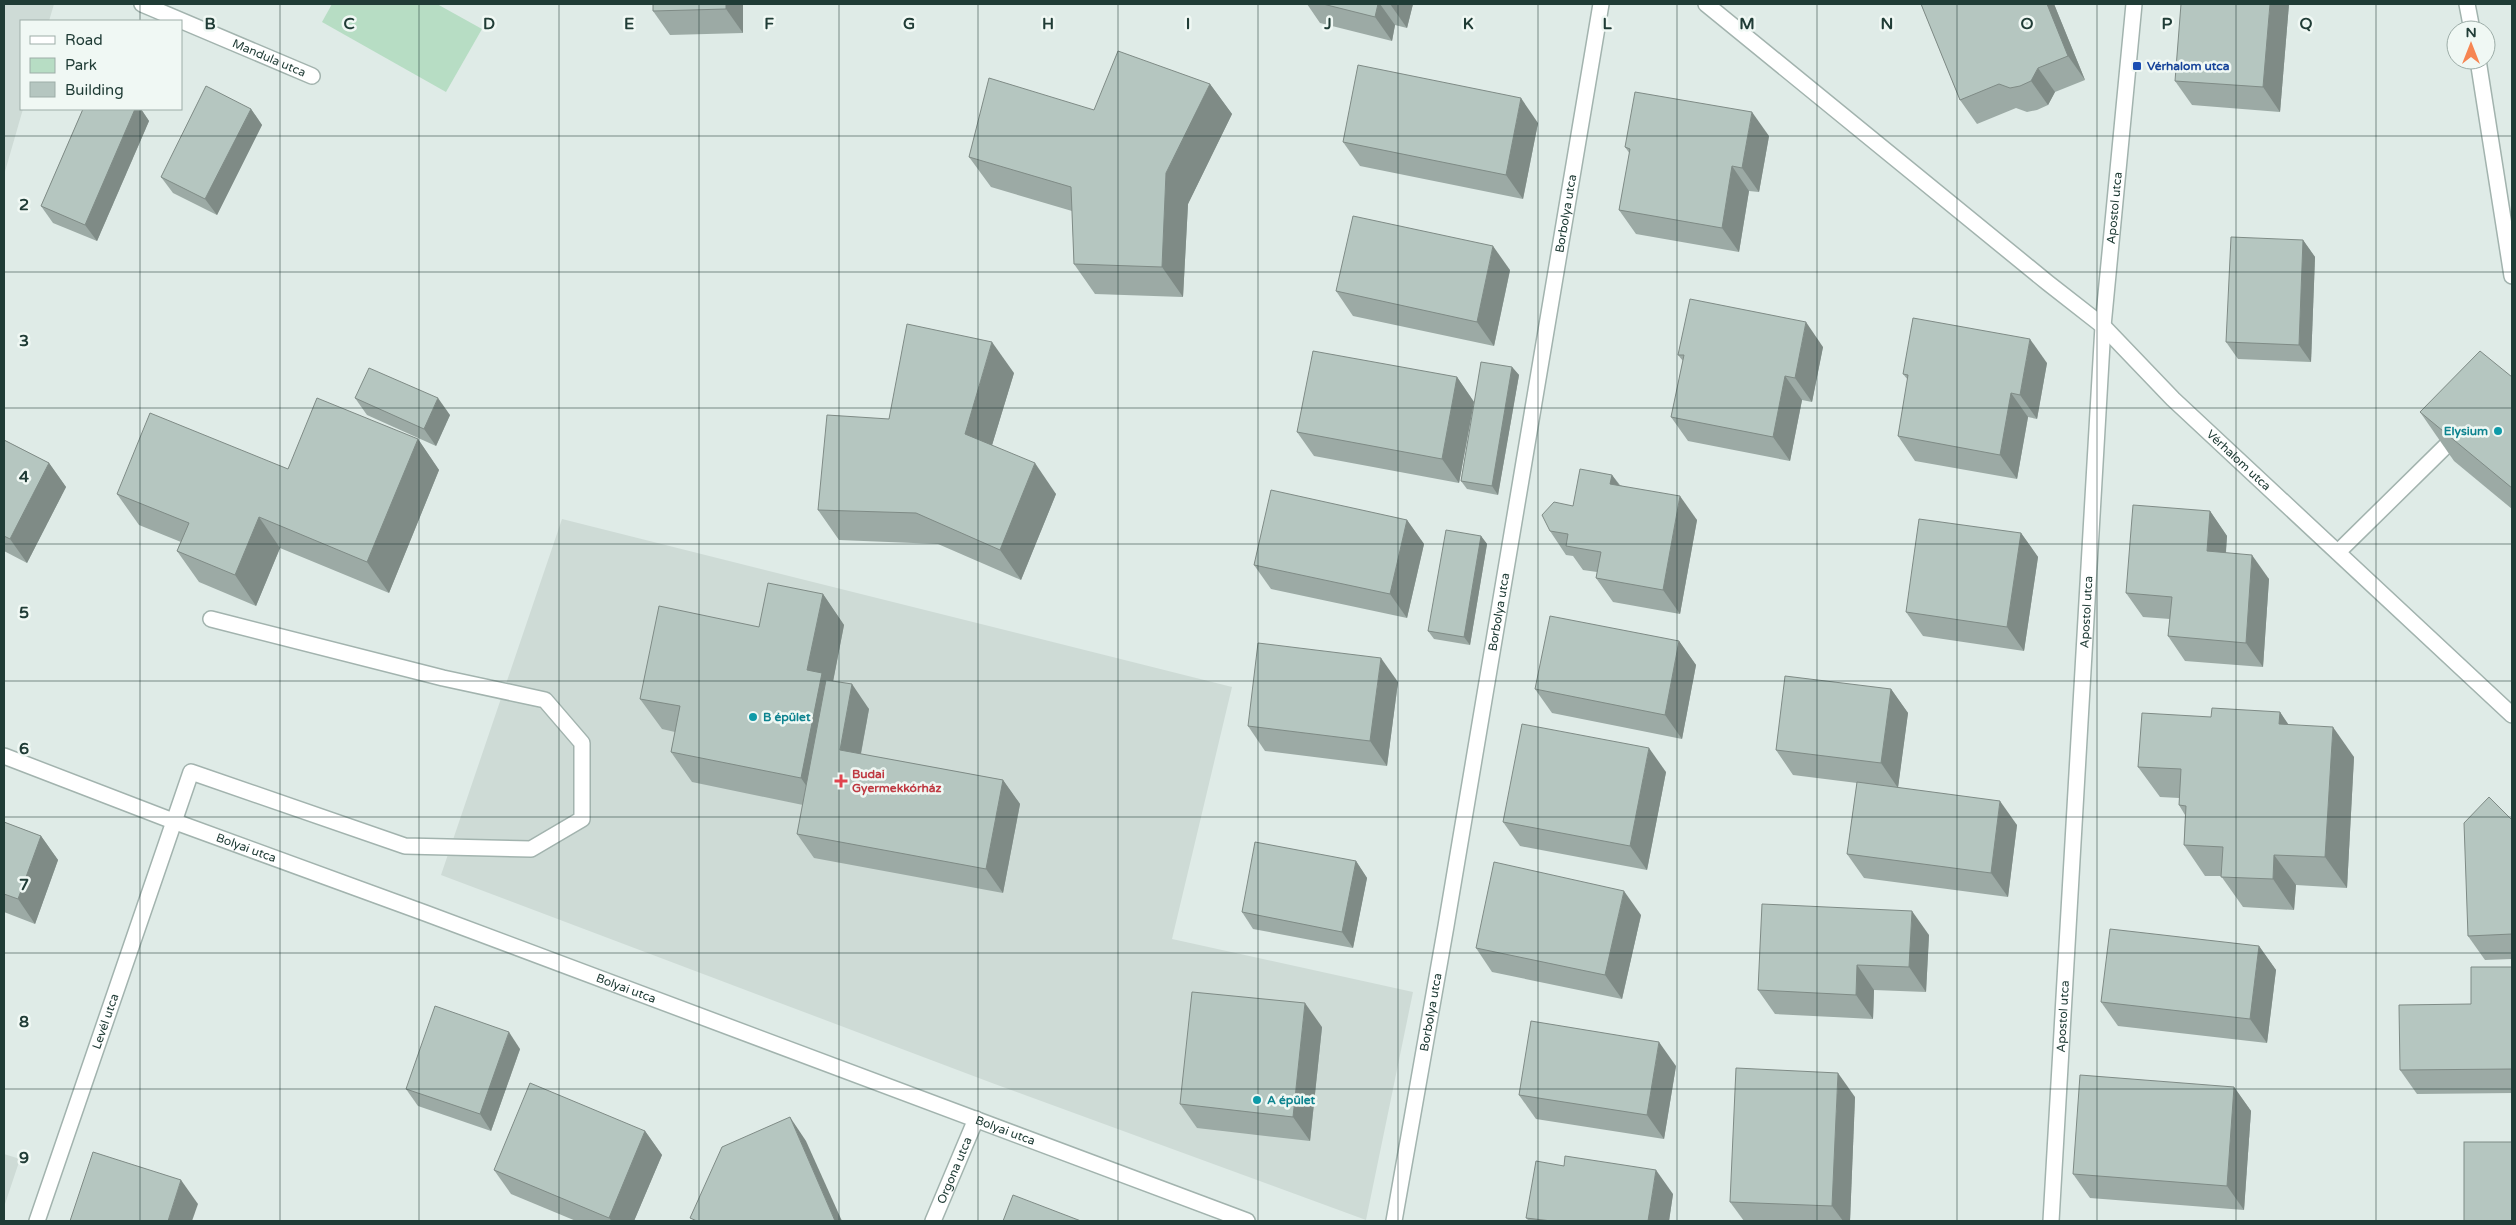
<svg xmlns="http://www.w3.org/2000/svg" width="2516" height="1225" font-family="'Varela Round',sans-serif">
<rect width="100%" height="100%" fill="#dfebe7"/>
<!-- built -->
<g fill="#cedbd6">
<path d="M 4,4 L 54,4 L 49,21 L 21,21 L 21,109 L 23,109 L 4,175 Z"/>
<path d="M 562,519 L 1232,687 L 1172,939 L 1413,992 L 1366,1220 L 992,1083 L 441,875 Z"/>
<path d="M 4,1154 L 20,1159 L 4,1207 Z"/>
</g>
<!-- green -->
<path fill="#b7ddc4" d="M 332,4 L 437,4 L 482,29 L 446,92 L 322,22 Z"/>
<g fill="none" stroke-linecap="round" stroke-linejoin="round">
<!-- minor casing -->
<g stroke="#a2b3ae" stroke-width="18">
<g id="minor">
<path id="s1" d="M 142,4 L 312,76"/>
<path id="s2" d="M 1706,4 L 2048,283 L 2103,326 L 2173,399 L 2512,715"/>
<path d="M 2467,4 L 2472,30"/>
<path d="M 2478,60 L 2512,276"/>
<path d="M 2338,552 L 2458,434"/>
<path id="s3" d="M 4,756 L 173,821 L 425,913 L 1247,1221"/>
<path id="s4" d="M 37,1221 L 191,772 L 405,846 L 531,849 L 582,819 L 582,743 L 545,700 L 443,678 L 211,619"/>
<path id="s5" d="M 933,1221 L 976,1119"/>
<path id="s6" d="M 1394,1221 L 1446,926 L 1601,4"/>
<path id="s7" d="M 2051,1221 L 2103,326 L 2134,4"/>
</g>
</g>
<!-- minor -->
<use href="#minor" stroke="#fff" stroke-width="15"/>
</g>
<!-- wall -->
<g fill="#9caaa5">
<path d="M 743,4 L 743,33 L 670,35 L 653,11 Z"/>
<path d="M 1307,4 L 1413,4 L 1407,28 L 1395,25 L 1392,41 L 1320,23 Z"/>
<path d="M 1921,4 L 2054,4 L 2085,80 L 2055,92 L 2048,105 L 2037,110 L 2027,112 L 2016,108 L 1977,124 L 1960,100 Z"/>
<path d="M 2289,4 L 2280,112 L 2192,105 L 2175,81 Z"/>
<path d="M 1210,84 L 1232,114 L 1188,204 L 1183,297 L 1095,294 L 1074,264 L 1072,211 L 991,187 L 969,157 L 1094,110 Z"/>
<path d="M 83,109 L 141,109 L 149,121 L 97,241 L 53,223 L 41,206 Z"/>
<path d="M 251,109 L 262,125 L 217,215 L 173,193 L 161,177 Z"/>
<path d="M 1538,123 L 1523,199 L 1360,166 L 1343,142 Z"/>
<path d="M 1769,136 L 1759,192 L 1749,191 L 1739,252 L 1636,234 L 1619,210 L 1630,154 L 1625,147 Z"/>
<path d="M 2303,240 L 2315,257 L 2311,362 L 2238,359 L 2226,342 Z"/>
<path d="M 1510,270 L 1494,346 L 1353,316 L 1336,291 Z"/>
<path d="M 1823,347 L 1812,402 L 1802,400 L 1790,461 L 1688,441 L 1671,417 L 1683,361 L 1678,355 Z"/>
<path d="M 2047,363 L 2037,419 L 2028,417 L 2017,479 L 1915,461 L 1898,436 L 1908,380 L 1903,374 Z"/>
<path d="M 1512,367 L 1519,375 L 1498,495 L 1467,489 L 1461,481 Z"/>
<path d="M 1014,373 L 992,445 L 1056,494 L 1021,580 L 938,544 L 839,540 L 818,510 L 889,419 Z"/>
<path d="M 1457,377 L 1474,402 L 1459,483 L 1314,456 L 1297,432 Z"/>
<path d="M 2512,377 L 2512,509 L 2454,461 L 2420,412 Z"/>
<path d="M 355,398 L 450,415 L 436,446 L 367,415 Z"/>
<path d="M 418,439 L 439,470 L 389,593 L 280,548 L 256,606 L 199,582 L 177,551 L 181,542 L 139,525 L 117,494 L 288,469 Z"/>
<path d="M 4,440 L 49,463 L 66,487 L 27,563 L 4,551 Z"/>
<path d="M 1612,475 L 1620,485 L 1697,520 L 1680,614 L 1613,602 L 1596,578 L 1597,572 L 1583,570 L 1573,556 L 1566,555 L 1550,531 L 1573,506 Z"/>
<path d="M 2210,511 L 2227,536 L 2226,553 L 2269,579 L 2263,667 L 2185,661 L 2168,636 L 2170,619 L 2143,617 L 2126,593 Z"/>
<path d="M 1407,520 L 1424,544 L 1407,618 L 1271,589 L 1254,565 Z"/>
<path d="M 2021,533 L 2038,557 L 2024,651 L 1923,636 L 1906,612 Z"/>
<path d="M 1481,536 L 1487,544 L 1470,645 L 1434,639 L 1428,631 Z"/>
<path d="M 823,594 L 844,625 L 833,681 L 869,709 L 861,754 L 1003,780 L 1020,804 L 1003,893 L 814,858 L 797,834 L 803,805 L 692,782 L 671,752 L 675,732 L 662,729 L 640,699 L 759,627 Z"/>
<path d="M 1679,641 L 1696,665 L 1682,739 L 1552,713 L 1535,689 Z"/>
<path d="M 1398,682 L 1387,766 L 1265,751 L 1248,726 Z"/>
<path d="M 1891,689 L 1908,713 L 1898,787 L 2017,825 L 2008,897 L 1864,878 L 1847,854 L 1857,783 L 1793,775 L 1776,750 Z"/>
<path d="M 2280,712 L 2288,725 L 2354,757 L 2347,888 L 2296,885 L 2294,910 L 2243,907 L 2221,876 L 2205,876 L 2184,845 L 2185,815 L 2179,805 L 2179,798 L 2160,797 L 2138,767 L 2211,717 Z"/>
<path d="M 1666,772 L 1647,870 L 1520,846 L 1503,822 Z"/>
<path d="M 2512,820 L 2512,959 L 2485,960 L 2468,936 Z"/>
<path d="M 4,822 L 41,836 L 58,860 L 35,924 L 4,912 Z"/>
<path d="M 1356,861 L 1367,878 L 1353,948 L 1253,929 L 1242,912 Z"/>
<path d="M 1641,915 L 1622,999 L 1492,972 L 1476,948 Z"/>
<path d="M 1929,935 L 1926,992 L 1874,990 L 1873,1019 L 1775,1014 L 1758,990 Z"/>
<path d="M 2259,946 L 2276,970 L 2267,1043 L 2118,1026 L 2101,1002 Z"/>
<path d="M 2512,967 L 2512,1093 L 2417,1094 L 2400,1070 Z"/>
<path d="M 1322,1027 L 1310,1141 L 1197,1128 L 1180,1104 Z"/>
<path d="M 520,1049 L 491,1131 L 418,1106 L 406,1089 Z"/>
<path d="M 1676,1066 L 1664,1139 L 1536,1119 L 1519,1095 Z"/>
<path d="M 2234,1087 L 2251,1111 L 2244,1210 L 2090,1198 L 2073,1174 Z"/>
<path d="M 1855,1097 L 1850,1221 L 1744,1221 L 1730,1202 Z"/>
<path d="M 645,1131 L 662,1155 L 634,1221 L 576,1221 L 511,1194 L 494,1170 Z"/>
<path d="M 1673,1194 L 1669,1221 L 1529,1221 L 1526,1218 Z"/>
</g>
<!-- shaded-wall -->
<g fill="#7f8b86">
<path d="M 726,4 L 743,4 L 743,33 L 726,9 Z"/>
<path d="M 1378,4 L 1380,4 L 1395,25 L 1392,41 L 1375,17 Z"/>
<path d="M 1390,4 L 1413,4 L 1407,28 Z"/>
<path d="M 2047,4 L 2054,4 L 2085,80 L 2068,56 Z"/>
<path d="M 2270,4 L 2289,4 L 2280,112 L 2263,87 Z"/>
<path d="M 2038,68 L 2055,92 L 2048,105 L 2031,81 Z"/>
<path d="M 1210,84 L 1232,114 L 1188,204 L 1183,297 L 1162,267 L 1166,173 Z"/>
<path d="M 1521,98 L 1538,123 L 1523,199 L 1506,175 Z"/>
<path d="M 135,109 L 141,109 L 149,121 L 97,241 L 85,225 Z"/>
<path d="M 251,109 L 262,125 L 217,215 L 205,199 Z"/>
<path d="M 1752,112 L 1769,136 L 1759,192 L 1742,168 Z"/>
<path d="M 1732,166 L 1749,191 L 1739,252 L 1722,228 Z"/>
<path d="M 2303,240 L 2315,257 L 2311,362 L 2299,345 Z"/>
<path d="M 1493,246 L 1510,270 L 1494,346 L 1477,322 Z"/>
<path d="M 1806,322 L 1823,347 L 1812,402 L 1795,378 Z"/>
<path d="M 2030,339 L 2047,363 L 2037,419 L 2020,395 Z"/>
<path d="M 992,342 L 1014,373 L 986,465 L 965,434 Z"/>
<path d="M 1512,367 L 1519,375 L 1498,495 L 1492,486 Z"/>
<path d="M 1785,376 L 1802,400 L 1790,461 L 1773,437 Z"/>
<path d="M 1457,377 L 1474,402 L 1459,483 L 1442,459 Z"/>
<path d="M 2011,393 L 2028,417 L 2017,479 L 2000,455 Z"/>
<path d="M 438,398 L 450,415 L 436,446 L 424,429 Z"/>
<path d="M 418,439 L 439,470 L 389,593 L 367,562 Z"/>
<path d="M 49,463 L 66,487 L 27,563 L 10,539 Z"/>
<path d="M 1035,463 L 1056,494 L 1021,580 L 1000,550 Z"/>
<path d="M 1612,475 L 1629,499 L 1610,484 Z"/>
<path d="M 1680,496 L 1697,520 L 1680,614 L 1663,590 Z"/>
<path d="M 2210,511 L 2227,536 L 2224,575 L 2207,551 Z"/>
<path d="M 259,517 L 280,548 L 256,606 L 235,575 Z"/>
<path d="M 1407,520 L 1424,544 L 1407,618 L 1390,594 Z"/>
<path d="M 2021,533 L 2038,557 L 2024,651 L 2007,627 Z"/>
<path d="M 1481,536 L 1487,544 L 1470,645 L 1464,637 Z"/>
<path d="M 2252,555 L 2269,579 L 2263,667 L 2246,643 Z"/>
<path d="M 823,594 L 844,625 L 832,687 L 822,809 L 801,778 L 807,670 Z"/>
<path d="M 1679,641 L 1696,665 L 1682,739 L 1665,715 Z"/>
<path d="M 1381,658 L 1398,682 L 1387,766 L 1370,741 Z"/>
<path d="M 852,684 L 869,709 L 857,774 L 840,750 Z"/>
<path d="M 1891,689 L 1908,713 L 1898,788 L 1881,763 Z"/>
<path d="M 2280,712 L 2301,743 L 2279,724 Z"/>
<path d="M 2333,727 L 2354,757 L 2347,888 L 2325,857 Z"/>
<path d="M 1649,748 L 1666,772 L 1647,870 L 1630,846 Z"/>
<path d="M 1003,780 L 1020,804 L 1003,893 L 986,869 Z"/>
<path d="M 2000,801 L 2017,825 L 2008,897 L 1991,873 Z"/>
<path d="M 41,836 L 58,860 L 35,924 L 18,899 Z"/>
<path d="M 2274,855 L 2296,885 L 2294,910 L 2273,879 Z"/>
<path d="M 1356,861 L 1367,878 L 1353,948 L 1342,932 Z"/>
<path d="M 1624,891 L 1641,915 L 1622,999 L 1605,975 Z"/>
<path d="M 1912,911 L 1929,935 L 1926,992 L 1909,967 Z"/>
<path d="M 2259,946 L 2276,970 L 2267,1043 L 2250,1019 Z"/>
<path d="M 1857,965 L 1874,990 L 1873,1019 L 1856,995 Z"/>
<path d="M 1305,1003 L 1322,1027 L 1310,1141 L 1293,1117 Z"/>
<path d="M 509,1032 L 520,1049 L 491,1131 L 480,1114 Z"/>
<path d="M 1659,1042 L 1676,1066 L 1664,1139 L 1647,1115 Z"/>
<path d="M 1838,1073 L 1855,1097 L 1850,1221 L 1843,1221 L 1832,1206 Z"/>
<path d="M 2234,1087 L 2251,1111 L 2244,1210 L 2227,1186 Z"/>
<path d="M 790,1117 L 806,1141 L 842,1221 L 835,1221 Z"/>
<path d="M 645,1131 L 662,1155 L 634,1221 L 612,1221 L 609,1218 Z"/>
<path d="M 1656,1170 L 1673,1194 L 1669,1221 L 1648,1221 Z"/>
<path d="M 181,1180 L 198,1204 L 192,1221 L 168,1221 Z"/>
</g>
<!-- building -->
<g fill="#b5c6c0" stroke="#7f8b86">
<path d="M 653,4 L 726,4 L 726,9 L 653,11 Z"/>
<path d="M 1323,4 L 1378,4 L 1375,17 Z"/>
<path d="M 1921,4 L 2047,4 L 2068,56 L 2038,68 L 2031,81 L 2020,86 L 2010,88 L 1999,84 L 1960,100 Z"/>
<path d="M 2181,4 L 2270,4 L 2263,87 L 2175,81 Z"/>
<path d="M 1118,51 L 1210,84 L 1166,173 L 1162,267 L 1074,264 L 1071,187 L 969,157 L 989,78 L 1094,110 Z"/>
<path d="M 1358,65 L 1521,98 L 1506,175 L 1343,142 Z"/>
<path d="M 206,86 L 251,109 L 205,199 L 161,177 Z"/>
<path d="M 1635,92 L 1752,112 L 1742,168 L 1732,166 L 1722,228 L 1619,210 L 1630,149 L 1625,147 Z"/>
<path d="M 83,109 L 135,109 L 85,225 L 41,206 Z"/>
<path d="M 1353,216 L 1493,246 L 1477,322 L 1336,291 Z"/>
<path d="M 2231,237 L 2303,240 L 2299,345 L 2226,342 Z"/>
<path d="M 1690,299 L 1806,322 L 1795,378 L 1785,376 L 1773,437 L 1671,417 L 1684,355 L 1678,355 Z"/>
<path d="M 1913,318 L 2030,339 L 2020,395 L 2011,393 L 2000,455 L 1898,436 L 1908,375 L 1903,374 Z"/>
<path d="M 907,324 L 992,342 L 965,434 L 1035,463 L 1000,550 L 916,513 L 818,510 L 827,415 L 889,419 Z"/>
<path d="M 1313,351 L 1457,377 L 1442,459 L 1297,432 Z"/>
<path d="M 2480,351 L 2512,377 L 2512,488 L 2420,412 Z"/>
<path d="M 1481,362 L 1512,367 L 1492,486 L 1461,481 Z"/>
<path d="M 369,368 L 438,398 L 424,429 L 355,398 Z"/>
<path d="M 317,398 L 418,439 L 367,562 L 259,517 L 235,575 L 177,551 L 189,523 L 117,494 L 150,413 L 288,469 Z"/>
<path d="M 4,440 L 49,463 L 10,539 L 4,536 Z"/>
<path d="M 1580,469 L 1612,475 L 1610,484 L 1680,496 L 1663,590 L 1596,578 L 1601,552 L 1566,546 L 1568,534 L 1550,531 L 1542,515 L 1554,502 L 1573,506 Z"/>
<path d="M 1271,490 L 1407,520 L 1390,594 L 1254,565 Z"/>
<path d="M 2133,505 L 2210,511 L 2207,551 L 2252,555 L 2246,643 L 2168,636 L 2172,597 L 2126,593 Z"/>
<path d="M 1919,519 L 2021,533 L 2007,627 L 1906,612 Z"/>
<path d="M 1446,530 L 1481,536 L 1464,637 L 1428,631 Z"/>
<path d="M 768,583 L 823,594 L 807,670 L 822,673 L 801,778 L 671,752 L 680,706 L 640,699 L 659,606 L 759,627 Z"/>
<path d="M 1550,616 L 1679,641 L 1665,715 L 1535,689 Z"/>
<path d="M 1258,643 L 1381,658 L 1370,741 L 1248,726 Z"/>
<path d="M 1785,676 L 1891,689 L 1881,763 L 1776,750 Z"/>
<path d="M 826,680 L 852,684 L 840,750 L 1003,780 L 986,869 L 797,834 Z"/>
<path d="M 2212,708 L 2280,712 L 2279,724 L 2333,727 L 2325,857 L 2274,855 L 2273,879 L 2221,877 L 2223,847 L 2184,845 L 2186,806 L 2179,805 L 2181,769 L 2138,767 L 2142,713 L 2211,717 Z"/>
<path d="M 1522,724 L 1649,748 L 1630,846 L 1503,822 Z"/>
<path d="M 1857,782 L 2000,801 L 1991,873 L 1847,854 Z"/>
<path d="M 2489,797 L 2512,820 L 2512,934 L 2468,936 L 2464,823 Z"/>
<path d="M 4,822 L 41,836 L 18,899 L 4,894 Z"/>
<path d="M 1255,842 L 1356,861 L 1342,932 L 1242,912 Z"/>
<path d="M 1494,862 L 1624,891 L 1605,975 L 1476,948 Z"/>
<path d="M 1762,904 L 1912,911 L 1909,967 L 1857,965 L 1856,995 L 1758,990 Z"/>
<path d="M 2110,929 L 2259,946 L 2250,1019 L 2101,1002 Z"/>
<path d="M 2471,967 L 2512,967 L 2512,1069 L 2400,1070 L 2399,1005 L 2471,1004 Z"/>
<path d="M 1192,992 L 1305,1003 L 1293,1117 L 1180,1104 Z"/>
<path d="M 435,1006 L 509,1032 L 480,1114 L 406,1089 Z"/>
<path d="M 1531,1021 L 1659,1042 L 1647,1115 L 1519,1095 Z"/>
<path d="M 1736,1068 L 1838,1073 L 1832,1206 L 1730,1202 Z"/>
<path d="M 2080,1075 L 2234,1087 L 2227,1186 L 2073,1174 Z"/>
<path d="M 530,1083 L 645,1131 L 609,1218 L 494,1170 Z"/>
<path d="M 790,1117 L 835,1221 L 697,1221 L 690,1218 L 722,1147 Z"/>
<rect x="2464" y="1142" width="48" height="79"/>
<path d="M 93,1152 L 181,1180 L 168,1221 L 70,1221 Z"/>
<path d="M 1565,1156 L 1656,1170 L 1648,1221 L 1552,1221 L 1526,1218 L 1536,1161 L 1564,1166 Z"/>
<path d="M 1013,1195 L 1081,1221 L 1003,1221 Z"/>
</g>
<!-- grid -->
<path fill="none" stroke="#203c36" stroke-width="1" stroke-opacity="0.55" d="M 140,4 L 140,21M 280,4 L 280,1221M 419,4 L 419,1221M 559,4 L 559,1221M 699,4 L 699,1221M 839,4 L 839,1221M 978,4 L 978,1221M 1118,4 L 1118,1221M 1258,4 L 1258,1221M 1398,4 L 1398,1221M 1538,4 L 1538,1221M 1677,4 L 1677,1221M 1817,4 L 1817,1221M 1957,4 L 1957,1221M 2097,4 L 2097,1221M 2236,4 L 2236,1221M 2376,4 L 2376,1221M 140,109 L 140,1221M 4,136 L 2512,136M 4,272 L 2512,272M 4,408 L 2512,408M 4,544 L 2512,544M 4,681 L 2512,681M 4,817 L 2512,817M 4,953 L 2512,953M 4,1089 L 2512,1089"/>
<!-- markers -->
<rect fill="#1a4fb4" stroke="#f0f8f4" stroke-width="2" x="2132" y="61" width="10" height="10" rx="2.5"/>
<g fill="#0f9aa8" stroke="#f0f8f4" stroke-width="2">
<circle cx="2498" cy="431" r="5"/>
<circle cx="753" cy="717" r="5"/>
<circle cx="1257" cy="1100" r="5"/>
</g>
<path fill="#e0444e" stroke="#f0f8f4" stroke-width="2" d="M838.5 773.5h5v5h5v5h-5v5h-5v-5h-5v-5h5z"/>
<g text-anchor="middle" stroke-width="5" stroke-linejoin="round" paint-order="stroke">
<!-- street labels -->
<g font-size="12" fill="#203c36" stroke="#f0f8f4">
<text dy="4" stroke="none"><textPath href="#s1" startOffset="138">Mandula utca</textPath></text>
<text dy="4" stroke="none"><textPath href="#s7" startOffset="1015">Apostol utca</textPath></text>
<text dy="4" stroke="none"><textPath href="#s6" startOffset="1022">Borbolya utca</textPath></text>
<text dy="4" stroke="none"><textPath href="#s2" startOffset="702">Vérhalom utca</textPath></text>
<text dy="4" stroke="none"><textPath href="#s7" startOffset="610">Apostol utca</textPath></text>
<text dy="4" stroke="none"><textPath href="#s6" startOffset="618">Borbolya utca</textPath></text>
<text dy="4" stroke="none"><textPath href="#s3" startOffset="259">Bolyai utca</textPath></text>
<text dy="4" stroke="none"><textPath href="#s3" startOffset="664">Bolyai utca</textPath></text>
<text dy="4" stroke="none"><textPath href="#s6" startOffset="212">Borbolya utca</textPath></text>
<text dy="4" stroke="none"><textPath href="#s7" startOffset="205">Apostol utca</textPath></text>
<text dy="4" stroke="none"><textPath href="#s4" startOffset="211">Levél utca</textPath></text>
<text dy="4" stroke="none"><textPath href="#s3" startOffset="1069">Bolyai utca</textPath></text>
<text dy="4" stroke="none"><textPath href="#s5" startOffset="55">Orgona utca</textPath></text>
</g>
<!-- transit labels -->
<g font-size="12" font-weight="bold" fill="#164399" stroke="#f0f8f4" text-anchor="start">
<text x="2147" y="70">Vérhalom utca</text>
</g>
<!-- culture labels -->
<g font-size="12" font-weight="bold" fill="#0d838f" stroke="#f0f8f4" text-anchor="start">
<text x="2488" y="435" text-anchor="end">Elysium</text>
<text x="763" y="721">B épület</text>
<text x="1267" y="1104">A épület</text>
</g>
<!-- health labels -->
<g font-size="12" font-weight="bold" fill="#be3a42" stroke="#f0f8f4" text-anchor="start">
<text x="852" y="778">Budai<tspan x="852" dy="14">Gyermekkórház</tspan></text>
</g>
</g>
<g font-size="16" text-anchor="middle" font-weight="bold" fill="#203c36" stroke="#f0f8f4" stroke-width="5" stroke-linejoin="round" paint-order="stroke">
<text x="210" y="29">B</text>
<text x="349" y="29">C</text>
<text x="489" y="29">D</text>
<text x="629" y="29">E</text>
<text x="769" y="29">F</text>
<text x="909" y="29">G</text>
<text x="1048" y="29">H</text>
<text x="1188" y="29">I</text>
<text x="1328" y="29">J</text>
<text x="1468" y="29">K</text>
<text x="1607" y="29">L</text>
<text x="1747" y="29">M</text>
<text x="1887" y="29">N</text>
<text x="2027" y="29">O</text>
<text x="2167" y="29">P</text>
<text x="2306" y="29">Q</text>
<text x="24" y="210">2</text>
<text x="24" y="346">3</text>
<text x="24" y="482">4</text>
<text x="24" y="618">5</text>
<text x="24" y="754">6</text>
<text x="24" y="890">7</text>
<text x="24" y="1027">8</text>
<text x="24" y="1163">9</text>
</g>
<!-- border -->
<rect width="2516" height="1225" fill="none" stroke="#203c36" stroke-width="10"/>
<!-- legend -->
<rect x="20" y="20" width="162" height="90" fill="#f0f8f4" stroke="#9dada8"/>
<rect x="30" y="36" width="25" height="8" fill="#ffffff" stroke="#9dada8"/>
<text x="65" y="45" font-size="15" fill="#203c36">Road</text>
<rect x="30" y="58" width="25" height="15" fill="#b7ddc4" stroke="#9dada8"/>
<text x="65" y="70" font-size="15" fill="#203c36">Park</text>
<rect x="30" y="82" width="25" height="15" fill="#b5c6c0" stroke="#9dada8"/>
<text x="65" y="95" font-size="15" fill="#203c36">Building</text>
<!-- north arrow -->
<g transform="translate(2471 45)"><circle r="24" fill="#f0f8f4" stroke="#9dada8"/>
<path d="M0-4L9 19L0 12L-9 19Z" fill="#f68552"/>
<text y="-8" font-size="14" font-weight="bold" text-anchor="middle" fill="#203c36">N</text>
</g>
</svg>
